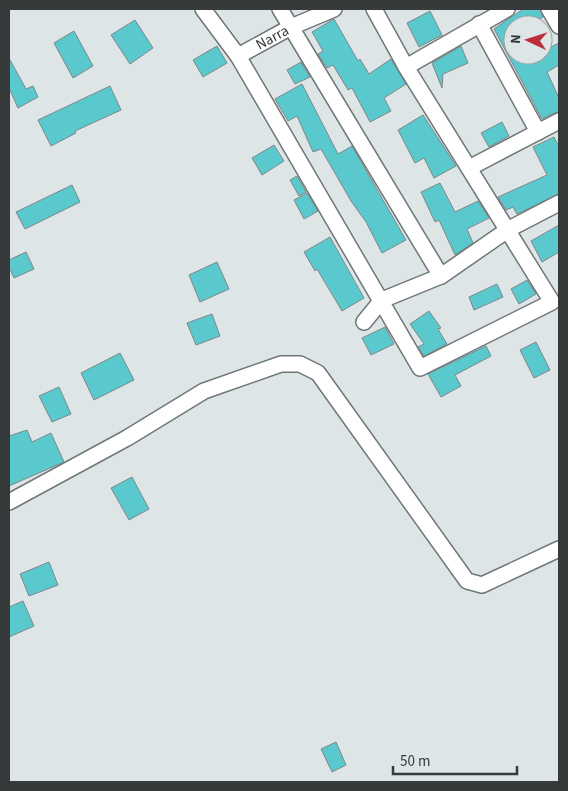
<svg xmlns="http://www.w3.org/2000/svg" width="568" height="791" font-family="'Source Sans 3',sans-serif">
<rect width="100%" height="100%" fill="#dde5e6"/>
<!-- building -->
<g fill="#59c9ce" stroke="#808788">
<path d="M 523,9 L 540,9 L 543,17 L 527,25 L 513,25 L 513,55 L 543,55 L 543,51 L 559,43 L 559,65 L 547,72 L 559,98 L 559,111 L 542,119 L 494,29 Z"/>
<path d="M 430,11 L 442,35 L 419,47 L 407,23 Z"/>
<path d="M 334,19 L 358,61 L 360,59 L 369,74 L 391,59 L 406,84 L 384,98 L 391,111 L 370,122 L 352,88 L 348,90 L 333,65 L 327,68 L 318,54 L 323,51 L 312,32 Z"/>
<path d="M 135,20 L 153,48 L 130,64 L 111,35 Z"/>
<path d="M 74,31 L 93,66 L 73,78 L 54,43 Z"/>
<path d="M 217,46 L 227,63 L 203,77 L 193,60 Z"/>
<path d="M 461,46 L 468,63 L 443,74 L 442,88 L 432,63 Z"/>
<path d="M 9,58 L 26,89 L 33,86 L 38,97 L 18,108 L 9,88 Z"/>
<path d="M 301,62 L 310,77 L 295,84 L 287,70 Z"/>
<path d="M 302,84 L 338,154 L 352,146 L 406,240 L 382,253 L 366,222 L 351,201 L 321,149 L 313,152 L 297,116 L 288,121 L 275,99 Z"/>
<path d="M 110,86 L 121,110 L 75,131 L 76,133 L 51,146 L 38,120 Z"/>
<path d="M 423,115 L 456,166 L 434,178 L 424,158 L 415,163 L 398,130 Z"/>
<path d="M 502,122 L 509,136 L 489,147 L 481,133 Z"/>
<path d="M 554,137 L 559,147 L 559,194 L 517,214 L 513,207 L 506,210 L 498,197 L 547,175 L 533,147 Z"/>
<path d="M 274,145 L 284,161 L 262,175 L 252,158 Z"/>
<path d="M 297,176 L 306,192 L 299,196 L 290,180 Z"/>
<path d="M 440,183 L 455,212 L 478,201 L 489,218 L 467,229 L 473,243 L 455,255 L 439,220 L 435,222 L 421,192 Z"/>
<path d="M 72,185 L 80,202 L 25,229 L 16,212 Z"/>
<path d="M 307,193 L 318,211 L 304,219 L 294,200 Z"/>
<path d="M 559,225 L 559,252 L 542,262 L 531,241 Z"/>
<path d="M 330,237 L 364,298 L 342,311 L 317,269 L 315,271 L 304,252 Z"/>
<path d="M 26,252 L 34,269 L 14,278 L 9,267 L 9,260 Z"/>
<path d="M 217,262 L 229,289 L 200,302 L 189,275 Z"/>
<path d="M 527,280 L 536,294 L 519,304 L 511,289 Z"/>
<path d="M 497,284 L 503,297 L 474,310 L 469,297 Z"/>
<path d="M 429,311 L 441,328 L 438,329 L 447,344 L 424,356 L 418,347 L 424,344 L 410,324 Z"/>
<path d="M 212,314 L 220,336 L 196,345 L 187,323 Z"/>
<path d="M 385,327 L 394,344 L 371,355 L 362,338 Z"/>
<path d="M 536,342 L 550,370 L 534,378 L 520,350 Z"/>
<path d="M 486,346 L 491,356 L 455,375 L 461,386 L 441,397 L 428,374 Z"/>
<path d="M 120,353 L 134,380 L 94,400 L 81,373 Z"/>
<path d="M 59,387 L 71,414 L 52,422 L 39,396 Z"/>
<path d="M 27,430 L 32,442 L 51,433 L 64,462 L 9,486 L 9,436 Z"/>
<path d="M 132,477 L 149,509 L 129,520 L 111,488 Z"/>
<path d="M 49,562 L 58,585 L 29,596 L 20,574 Z"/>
<path d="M 23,601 L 34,626 L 9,637 L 9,607 Z"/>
<path d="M 336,742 L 346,765 L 332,772 L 321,749 Z"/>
</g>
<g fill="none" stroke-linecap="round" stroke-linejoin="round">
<!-- street casing -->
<g stroke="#707778" stroke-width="18">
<g id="street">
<path d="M 203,9 L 238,56 L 420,368 L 552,302 L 406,67 L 374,9"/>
<path d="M 280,9 L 441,276"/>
<path d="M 549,9 L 559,26"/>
<path d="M 479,24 L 538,132"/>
<path id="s1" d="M 238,56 L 291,27 L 334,9"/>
<path d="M 406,67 L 507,9"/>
<path d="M 469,168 L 559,121"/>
<path d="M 364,322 L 382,300 L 441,276 L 509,229 L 559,203"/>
<path d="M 9,502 L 127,438 L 204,391 L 281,364 L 300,364 L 318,373 L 467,581 L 482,585 L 559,549"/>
</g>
</g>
<!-- street -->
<use href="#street" stroke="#fff" stroke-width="15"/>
</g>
<g text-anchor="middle" stroke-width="5" stroke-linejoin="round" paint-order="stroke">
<!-- street labels -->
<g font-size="15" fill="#373a3a" stroke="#dde5e6">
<text dy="5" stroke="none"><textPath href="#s1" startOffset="39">Narra</textPath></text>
</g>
</g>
<!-- border -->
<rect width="568" height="791" fill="none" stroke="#373a3a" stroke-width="20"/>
<!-- north arrow -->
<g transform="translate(528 40) rotate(274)"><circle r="24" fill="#dde5e6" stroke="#9ba1a1"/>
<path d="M0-4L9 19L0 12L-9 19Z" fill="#bd2d3a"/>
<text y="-8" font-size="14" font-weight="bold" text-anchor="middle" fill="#373a3a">N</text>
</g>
<!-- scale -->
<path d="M393 766v8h124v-8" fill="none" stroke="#373a3a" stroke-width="2.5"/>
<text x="400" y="766" font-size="15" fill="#373a3a" stroke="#dde5e6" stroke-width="4" paint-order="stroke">50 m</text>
</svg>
